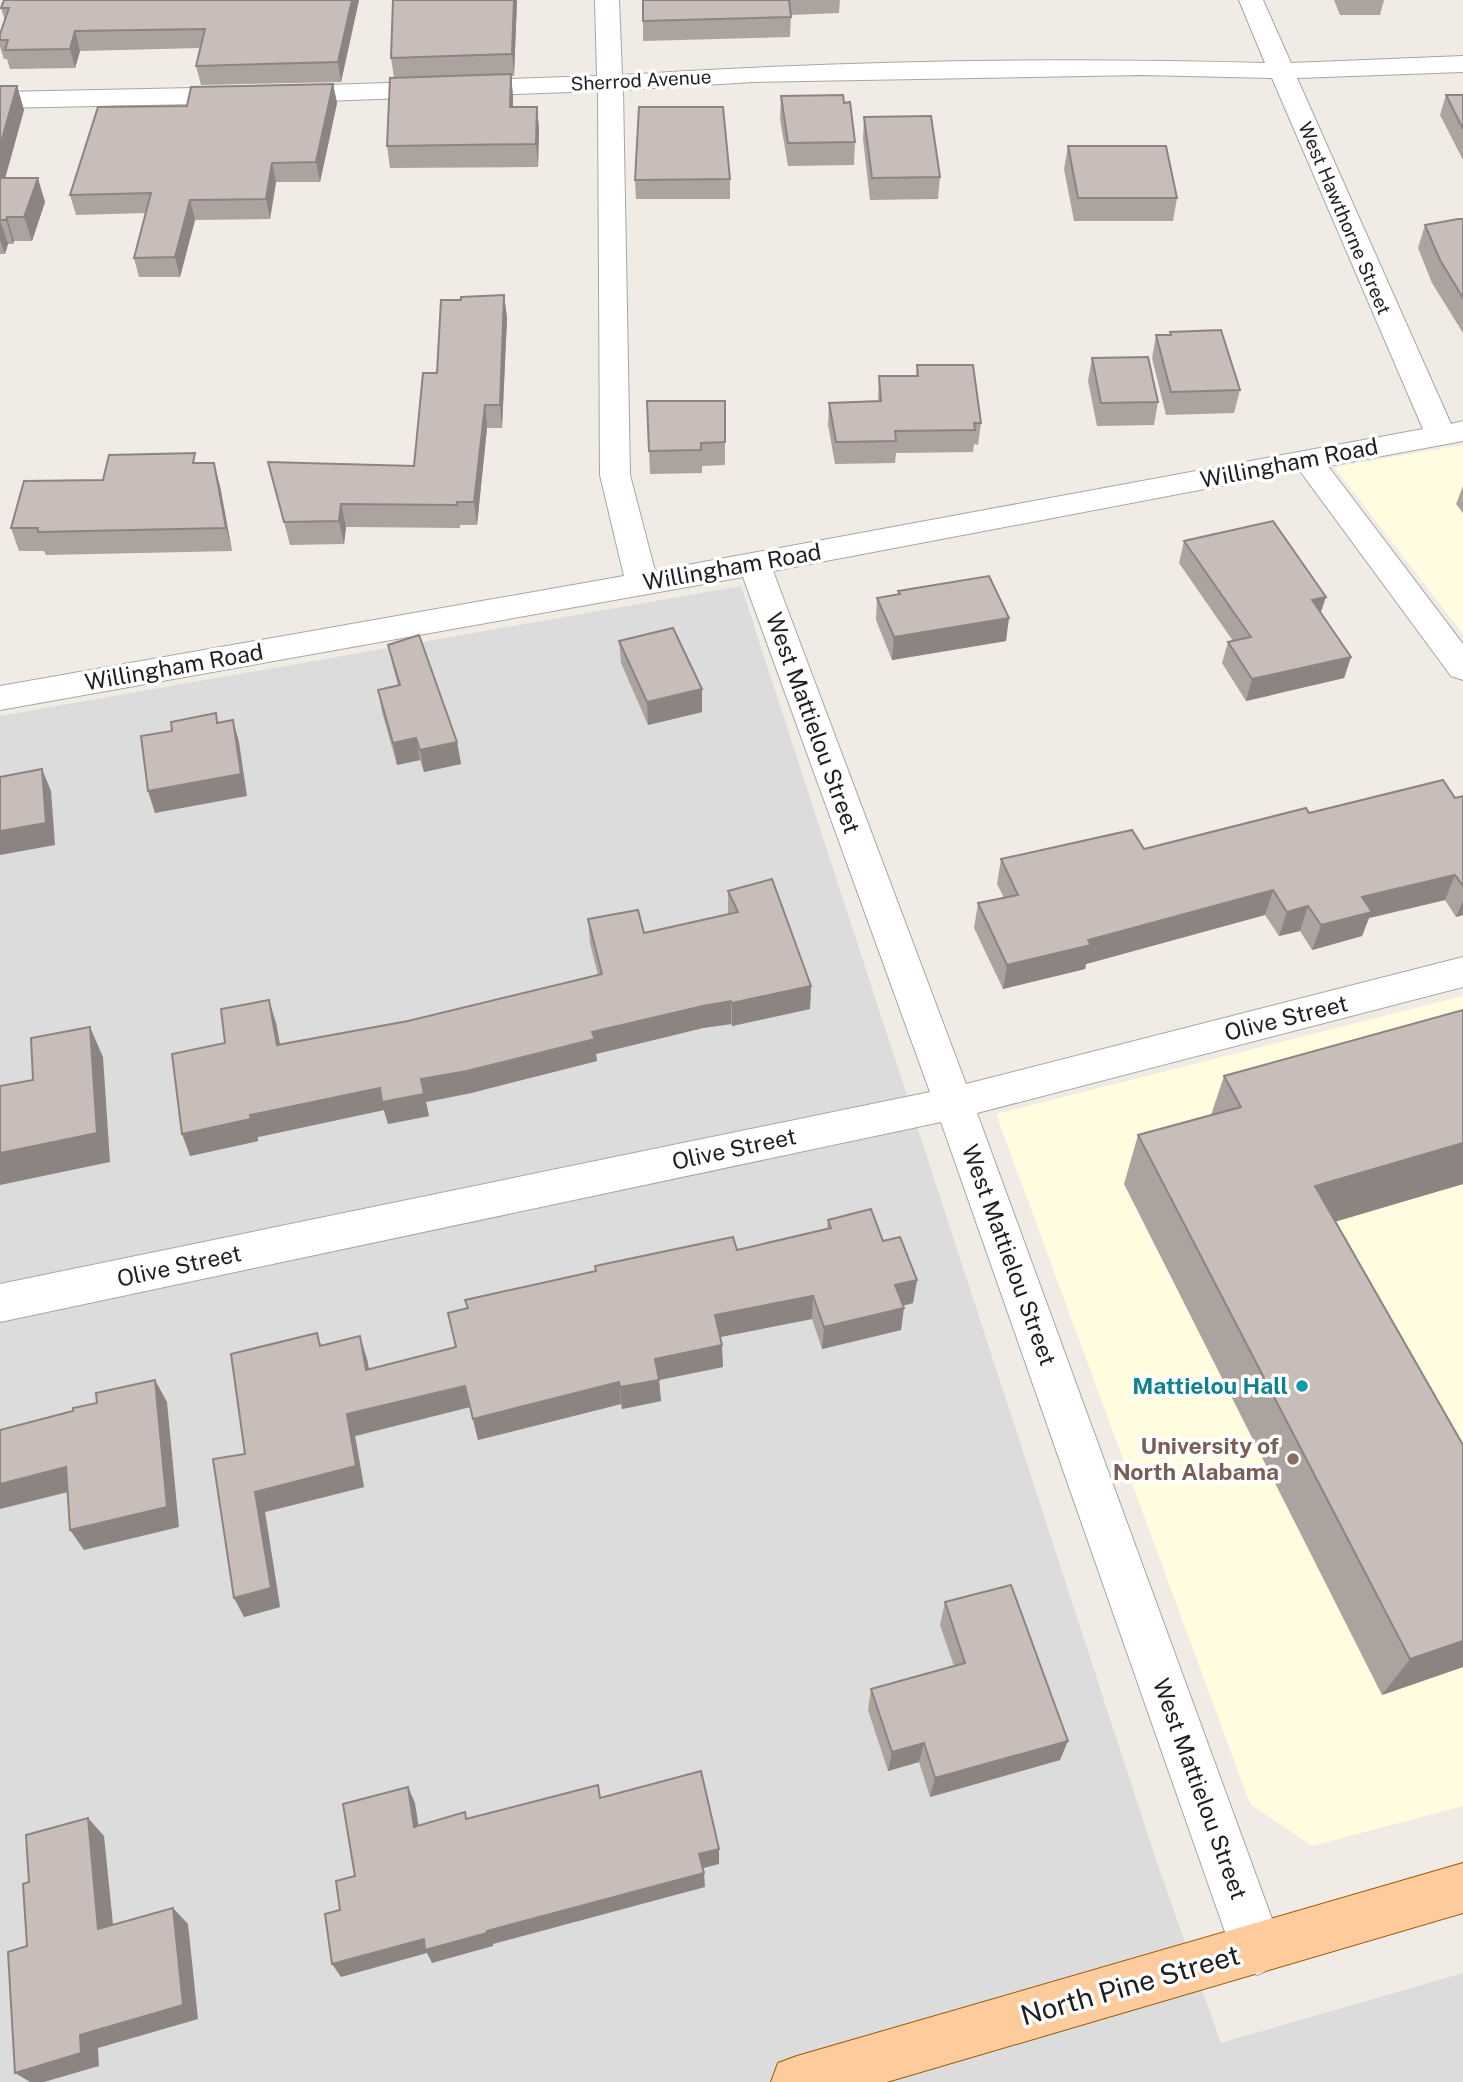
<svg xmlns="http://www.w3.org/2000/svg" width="1463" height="2082" font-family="'Public Sans',sans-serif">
<rect width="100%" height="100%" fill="#f0ebe5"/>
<!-- residential -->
<path fill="#dddcdc" d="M 741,586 L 1158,1866 L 1221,2043 L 1463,1973 L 1463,2082 L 0,2082 L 0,716 Z"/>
<!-- education -->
<g fill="#fffcdf">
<path d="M 1463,445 L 1463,634 L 1334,467 Z"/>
<path d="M 1463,996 L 1463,1806 L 1312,1846 L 1250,1804 L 996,1114 Z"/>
</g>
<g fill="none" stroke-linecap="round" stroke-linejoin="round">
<!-- minor casing -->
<g stroke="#a6a6a6" stroke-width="2">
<path id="minor" d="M 595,0 L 619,0 L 622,75 C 836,61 1051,57 1265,63 L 1239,0 L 1263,0 L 1291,63 L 1463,56 L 1463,72 L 1297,78 L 1451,424 L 1463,421 L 1463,441 L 1328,466 L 1463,644 L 1463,680 L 1451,676 L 1300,471 L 773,571 L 966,1084 L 1463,957 L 1463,987 L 977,1113 L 1283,1949 L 1275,1967 L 1257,1975 L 1239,1967 L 1231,1949 L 941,1122 L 0,1322 L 0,1284 L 930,1092 L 743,577 L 0,710 L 0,686 L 624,576 L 600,475 L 598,91 L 296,102 L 0,108 L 0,92 L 296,86 L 597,76 ZM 1142,75 L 1272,78 L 1423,429 L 655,571 L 630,475 L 623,90 L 753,82 Z"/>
</g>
<!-- major casing -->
<g stroke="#9a5900" stroke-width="2">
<path id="major" d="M 1463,1863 L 1463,1913 L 887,2082 L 771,2082 L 778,2063 L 797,2056 Z"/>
</g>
<!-- minor -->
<use href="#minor" fill="#fff" fill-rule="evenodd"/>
<!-- major -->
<use href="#major" fill="#fecb9c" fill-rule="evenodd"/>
</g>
<!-- wall -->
<g fill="#aca39e">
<path d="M 4,0 L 359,0 L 341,82 L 201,85 L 196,66 L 200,48 L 80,51 L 75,68 L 10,69 L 7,59 L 4,59 L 0,47 L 0,34 L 5,21 L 1,8 Z"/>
<path d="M 393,0 L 517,0 L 514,76 L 511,76 L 513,97 L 513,107 L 537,107 L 539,129 L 538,167 L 390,168 L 387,146 L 394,78 L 391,58 Z"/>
<path d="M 643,0 L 840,0 L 839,13 L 791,15 L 790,37 L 643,41 Z"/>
<path d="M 1334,0 L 1384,0 L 1380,15 L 1340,15 Z"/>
<path d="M 333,84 L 337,103 L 320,182 L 276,182 L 270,219 L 195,220 L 180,277 L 139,277 L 134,258 L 146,213 L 76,215 L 70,195 L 187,106 Z"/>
<path d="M 0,86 L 17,86 L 24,110 L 5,178 L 45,202 L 32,241 L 14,241 L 13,244 L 8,244 L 5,254 L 0,254 Z"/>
<path d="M 1446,95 L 1463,95 L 1463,160 L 1440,115 Z"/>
<path d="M 781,96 L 844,103 L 855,142 L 854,165 L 788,166 L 780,119 Z"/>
<path d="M 864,117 L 940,177 L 938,199 L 870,200 L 863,139 Z"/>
<path d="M 1068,146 L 1177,198 L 1173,221 L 1074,221 L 1064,169 Z"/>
<path d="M 730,179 L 730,199 L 636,199 L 635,180 Z"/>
<path d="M 1463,219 L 1463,333 L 1432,283 L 1418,248 L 1425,225 Z"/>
<path d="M 504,295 L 507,318 L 502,428 L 487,428 L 477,525 L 460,525 L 460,528 L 346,527 L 344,544 L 290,545 L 268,462 L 414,466 L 437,373 L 461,300 Z"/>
<path d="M 1170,332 L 1240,390 L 1234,413 L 1166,415 L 1152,358 L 1156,335 L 1170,335 Z"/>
<path d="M 1092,358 L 1158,402 L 1154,425 L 1097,426 L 1088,381 Z"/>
<path d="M 917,365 L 981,423 L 978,445 L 974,444 L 973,452 L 896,453 L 895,463 L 835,464 L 828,425 L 829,403 L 878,401 L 879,376 L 916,376 Z"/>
<path d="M 647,401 L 725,401 L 725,465 L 702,466 L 702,473 L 650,474 Z"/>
<path d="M 197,463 L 220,486 L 232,551 L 46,555 L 44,551 L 19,551 L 11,528 L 103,480 Z"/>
<path d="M 1463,486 L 1463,513 L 1456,504 Z"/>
<path d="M 1184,541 L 1321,613 L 1351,657 L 1344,678 L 1246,701 L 1222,663 L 1228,642 L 1233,641 L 1179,563 Z"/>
<path d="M 898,591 L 1006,641 L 892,660 L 876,620 L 877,598 L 898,594 Z"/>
<path d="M 619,641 L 702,712 L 648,725 L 621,663 Z"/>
<path d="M 388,645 L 457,742 L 461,764 L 424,772 L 420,760 L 397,765 L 382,712 L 378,690 L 398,685 L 393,667 Z"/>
<path d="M 1463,796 L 1463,915 L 1456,917 L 1445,900 L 1369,918 L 1362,936 L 1312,950 L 1300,931 L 1279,936 L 1265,915 L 1086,964 L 1085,969 L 1003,989 L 974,928 L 978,903 L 1004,898 L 997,884 L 1001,859 L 1144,849 L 1309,813 L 1455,798 Z"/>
<path d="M 728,891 L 811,986 L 810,1009 L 732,1026 L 731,1024 L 703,1028 L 596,1054 L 597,1061 L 471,1093 L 426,1102 L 429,1116 L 388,1124 L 384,1110 L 258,1137 L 258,1141 L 190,1156 L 225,1043 L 276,1023 L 280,1044 L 408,1021 L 598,975 L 590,943 L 588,919 L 644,933 L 728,914 Z"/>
<path d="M 1463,1010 L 1463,1184 L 1335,1221 L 1463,1667 L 1382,1695 L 1124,1184 L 1138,1135 L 1211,1115 L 1224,1076 Z"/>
<path d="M 828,1220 L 883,1241 L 917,1280 L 913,1303 L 903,1306 L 901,1330 L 822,1349 L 812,1319 L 720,1337 L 723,1367 L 659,1380 L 661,1401 L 622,1409 L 621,1404 L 478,1440 L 470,1407 L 355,1436 L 364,1487 L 265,1512 L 280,1607 L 244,1617 L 245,1454 L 317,1333 L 321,1345 L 367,1359 L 369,1369 L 456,1347 L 737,1250 L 827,1229 Z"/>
<path d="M 945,1602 L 1060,1760 L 930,1797 L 919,1762 L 888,1771 L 868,1710 L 871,1689 L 954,1666 L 940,1625 Z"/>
</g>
<!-- shaded-wall -->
<g fill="#8c8481">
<path d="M 352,0 L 359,0 L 341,82 L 338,62 Z"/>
<path d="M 514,0 L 517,0 L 514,76 L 512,54 Z"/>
<path d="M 75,31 L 80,51 L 75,68 L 70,49 Z"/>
<path d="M 511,74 L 513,97 L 512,130 L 510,107 Z"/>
<path d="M 333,84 L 337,103 L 320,182 L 316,162 Z"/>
<path d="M 17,86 L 24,110 L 0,197 L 0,146 Z"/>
<path d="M 537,107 L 539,129 L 538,167 L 536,144 Z"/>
<path d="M 272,163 L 276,182 L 270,219 L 266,199 Z"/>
<path d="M 38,178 L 45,202 L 32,241 L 24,217 Z"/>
<path d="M 190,200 L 195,220 L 180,277 L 175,257 Z"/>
<path d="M 7,217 L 14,241 L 13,244 L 6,220 Z"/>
<path d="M 0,220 L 8,244 L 5,254 L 0,240 Z"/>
<path d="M 504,295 L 507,318 L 502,428 L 500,405 Z"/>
<path d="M 485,405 L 487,428 L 477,525 L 474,502 Z"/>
<path d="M 214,463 L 220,486 L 232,551 L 226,528 Z"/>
<path d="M 341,504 L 346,527 L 344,544 L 339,521 Z"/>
<path d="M 1326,597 L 1319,618 L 1312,600 Z"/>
<path d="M 1009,618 L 1006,641 L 892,660 L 894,637 Z"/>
<path d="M 1351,657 L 1344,678 L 1246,701 L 1252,679 Z"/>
<path d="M 702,689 L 702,712 L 648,725 L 647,702 Z"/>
<path d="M 233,720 L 239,742 L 247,796 L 155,813 L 148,791 Z"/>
<path d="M 416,738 L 420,760 L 397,765 L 393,743 Z"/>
<path d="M 457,742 L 461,764 L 424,772 L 420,750 Z"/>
<path d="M 42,769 L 51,791 L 55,845 L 0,855 L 0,831 Z"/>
<path d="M 1455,875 L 1445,900 L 1369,918 L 1362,936 L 1312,950 L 1321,925 L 1362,897 Z"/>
<path d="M 1273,890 L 1265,915 L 1086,964 L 1085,969 L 1003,989 L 1007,965 L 1088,940 Z"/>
<path d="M 1463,901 L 1463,915 L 1456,917 Z"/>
<path d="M 1308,906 L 1300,931 L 1279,936 L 1287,912 Z"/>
<path d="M 811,986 L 810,1009 L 732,1026 L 732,1003 Z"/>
<path d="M 269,1000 L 276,1023 L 284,1067 L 277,1045 Z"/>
<path d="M 731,1001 L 731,1024 L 703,1028 L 596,1054 L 597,1061 L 471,1093 L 426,1102 L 429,1116 L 388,1124 L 384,1110 L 258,1137 L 258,1141 L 190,1156 L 182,1134 L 250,1115 L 421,1079 L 592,1032 L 703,1006 Z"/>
<path d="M 90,1027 L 103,1057 L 110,1162 L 0,1185 L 0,1153 Z"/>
<path d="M 1463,1143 L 1463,1184 L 1294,1234 L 1315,1186 Z"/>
<path d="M 917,1280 L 913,1303 L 892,1308 L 895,1285 Z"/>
<path d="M 813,1296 L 812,1319 L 715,1338 L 715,1315 Z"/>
<path d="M 904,1308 L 901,1330 L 822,1349 L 824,1327 Z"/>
<path d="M 360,1336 L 367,1359 L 373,1392 L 366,1370 Z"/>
<path d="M 722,1345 L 723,1367 L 659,1380 L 661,1401 L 622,1409 L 620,1387 L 655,1359 Z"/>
<path d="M 155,1380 L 167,1402 L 179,1527 L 84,1550 L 70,1530 Z"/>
<path d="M 619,1382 L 621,1404 L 478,1440 L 473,1419 Z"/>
<path d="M 465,1386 L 470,1407 L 355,1436 L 364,1487 L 265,1512 L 280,1607 L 244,1617 L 234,1598 L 255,1492 L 347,1414 Z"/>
<path d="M 66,1467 L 80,1489 L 0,1509 L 0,1484 Z"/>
<path d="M 1463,1641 L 1463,1667 L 1382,1695 L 1410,1659 Z"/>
<path d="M 1068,1741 L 1060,1760 L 930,1797 L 935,1778 Z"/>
<path d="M 924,1743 L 919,1762 L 888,1771 L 892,1752 Z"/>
<path d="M 408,1787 L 415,1803 L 421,1842 L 414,1827 Z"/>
<path d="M 88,1818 L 104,1836 L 115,1944 L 98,1929 Z"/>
<path d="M 719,1849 L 719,1864 L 700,1869 L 699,1854 Z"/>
<path d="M 704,1873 L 705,1887 L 493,1944 L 493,1946 L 432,1963 L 427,1953 L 341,1977 L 332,1964 L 424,1939 L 487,1931 Z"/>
<path d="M 173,1908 L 188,1924 L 198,2019 L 98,2048 L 99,2066 L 44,2082 L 30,2082 L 15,2073 L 80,2035 Z"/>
</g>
<!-- building -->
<g fill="#c8bdb8" stroke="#8c8481" stroke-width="2">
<path d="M 4,0 L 352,0 L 338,62 L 196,66 L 205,29 L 75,31 L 70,49 L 5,50 L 8,40 L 0,40 L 0,34 L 9,8 L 1,8 Z"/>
<path d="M 393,0 L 514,0 L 512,54 L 391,58 Z"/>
<path d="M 643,0 L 789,0 L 791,17 L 643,21 Z"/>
<path d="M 511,74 L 510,107 L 537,107 L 536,144 L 387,146 L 390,78 Z"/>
<path d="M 333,84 L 316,162 L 272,163 L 266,199 L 190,200 L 175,257 L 134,258 L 151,193 L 70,195 L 98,107 L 187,106 L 191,87 Z"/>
<path d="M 0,86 L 17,86 L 0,146 Z"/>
<path d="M 843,95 L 844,103 L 850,102 L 855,142 L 788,143 L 781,96 Z"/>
<path d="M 1446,95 L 1463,95 L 1463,129 Z"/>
<path d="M 639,107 L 723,107 L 730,179 L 635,180 Z"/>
<path d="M 931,116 L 940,177 L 872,178 L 864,117 Z"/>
<path d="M 1068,146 L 1166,146 L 1177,198 L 1078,198 Z"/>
<path d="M 0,178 L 38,178 L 24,217 L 7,217 L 6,220 L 0,220 L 0,221 Z"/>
<path d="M 1458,219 L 1463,219 L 1463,298 L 1440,260 L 1425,225 Z"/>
<path d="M 504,295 L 500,405 L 485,405 L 474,502 L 457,502 L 457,505 L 341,504 L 339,521 L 284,522 L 268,462 L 414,466 L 423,373 L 437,373 L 441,300 L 461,300 L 461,297 Z"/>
<path d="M 1221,330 L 1240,390 L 1171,392 L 1156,335 L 1171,335 L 1170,332 Z"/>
<path d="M 1148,357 L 1158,402 L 1101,403 L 1092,358 Z"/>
<path d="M 917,365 L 973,365 L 981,423 L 974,423 L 975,430 L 895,431 L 896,441 L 836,442 L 829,403 L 881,401 L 879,376 L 918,376 Z"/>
<path d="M 647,401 L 725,401 L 725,442 L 701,443 L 701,450 L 649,451 Z"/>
<path d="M 195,453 L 193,463 L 214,463 L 226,528 L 38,532 L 38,528 L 11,528 L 24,481 L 103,480 L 109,455 Z"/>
<path d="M 1273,521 L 1326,597 L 1312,600 L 1351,657 L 1252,679 L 1228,642 L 1251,637 L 1184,541 Z"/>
<path d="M 989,576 L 1009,618 L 894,637 L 877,598 L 900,594 L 898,591 Z"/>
<path d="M 673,628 L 702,689 L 647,702 L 619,641 Z"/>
<path d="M 419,635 L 457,742 L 420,750 L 416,738 L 393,743 L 378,690 L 400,685 L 388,645 Z"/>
<path d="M 216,713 L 217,723 L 233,720 L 241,774 L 148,791 L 141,736 L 172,731 L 171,722 Z"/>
<path d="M 42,769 L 46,823 L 0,831 L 0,777 Z"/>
<path d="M 1443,780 L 1455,798 L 1463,796 L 1463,886 L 1455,875 L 1362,897 L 1372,912 L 1321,925 L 1308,906 L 1287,912 L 1273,890 L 1088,940 L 1091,945 L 1007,965 L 978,903 L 1018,895 L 1001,859 L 1132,830 L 1144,849 L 1306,808 L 1309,813 Z"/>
<path d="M 772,879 L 811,986 L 732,1003 L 731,1001 L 703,1006 L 592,1032 L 595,1039 L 467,1071 L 421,1079 L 424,1094 L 382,1102 L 380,1088 L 250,1115 L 251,1119 L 182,1134 L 172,1054 L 225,1043 L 221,1009 L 269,1000 L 277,1045 L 408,1021 L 602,974 L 588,919 L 638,910 L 644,933 L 738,912 L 728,891 Z"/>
<path d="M 1463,1010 L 1463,1143 L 1315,1186 L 1463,1445 L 1463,1641 L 1410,1659 L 1138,1135 L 1241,1107 L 1224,1076 Z"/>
<path d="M 90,1027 L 97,1133 L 0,1153 L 0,1086 L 33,1080 L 31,1038 Z"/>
<path d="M 871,1209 L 883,1241 L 900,1237 L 917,1280 L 895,1285 L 904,1308 L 824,1327 L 813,1296 L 715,1315 L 722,1345 L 655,1359 L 659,1380 L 620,1387 L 619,1382 L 473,1419 L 465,1386 L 347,1414 L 356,1466 L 255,1492 L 271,1588 L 234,1598 L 213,1459 L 245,1454 L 231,1354 L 317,1333 L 320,1346 L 360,1336 L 366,1370 L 456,1347 L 448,1313 L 468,1308 L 465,1300 L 596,1271 L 595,1266 L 733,1237 L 737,1250 L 831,1228 L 828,1220 Z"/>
<path d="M 155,1380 L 167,1507 L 70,1530 L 66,1467 L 0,1484 L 0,1430 L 73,1411 L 73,1408 L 97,1403 L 96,1393 Z"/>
<path d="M 1011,1585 L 1068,1741 L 935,1778 L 924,1743 L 892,1752 L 871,1689 L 965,1663 L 945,1602 Z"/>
<path d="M 701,1771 L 719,1849 L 699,1854 L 704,1873 L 487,1931 L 487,1933 L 425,1950 L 424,1939 L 332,1964 L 325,1914 L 340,1910 L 336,1881 L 355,1876 L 343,1804 L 408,1787 L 414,1827 L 465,1812 L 466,1819 L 598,1785 L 600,1798 Z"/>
<path d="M 88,1818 L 98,1929 L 173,1908 L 183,2005 L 80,2035 L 81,2053 L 15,2073 L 8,1952 L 27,1946 L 23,1884 L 29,1882 L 26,1835 Z"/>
</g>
<!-- markers -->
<circle fill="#0f9aa8" stroke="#fff" stroke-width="2.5" cx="1302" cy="1386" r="7"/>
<circle fill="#8d6e63" stroke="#fff" stroke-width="2.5" cx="1293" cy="1459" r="7"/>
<g text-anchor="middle" stroke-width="7" stroke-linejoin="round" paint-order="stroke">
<!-- far-street labels -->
<g font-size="19" fill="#1f1f1f" stroke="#fff">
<text transform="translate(641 80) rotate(-3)" y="7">Sherrod Avenue</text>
<text transform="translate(1345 218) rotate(67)" y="7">West Hawthorne Street</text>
</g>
<!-- street labels -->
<g font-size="23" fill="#1f1f1f" stroke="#fff">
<text transform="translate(1289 463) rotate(-11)" y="8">Willingham Road</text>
<text transform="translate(732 567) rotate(-10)" y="8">Willingham Road</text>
<text transform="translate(174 667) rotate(-10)" y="8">Willingham Road</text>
<text transform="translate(813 723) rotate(70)" y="8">West Mattielou Street</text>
<text transform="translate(1286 1018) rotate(-14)" y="8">Olive Street</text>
<text transform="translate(734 1149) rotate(-12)" y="8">Olive Street</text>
<text transform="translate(1009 1255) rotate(70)" y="8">West Mattielou Street</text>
<text transform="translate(179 1266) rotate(-12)" y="8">Olive Street</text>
<text transform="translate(1200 1789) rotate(70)" y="8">West Mattielou Street</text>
</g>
<!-- culture labels -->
<g font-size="23" font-weight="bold" fill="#0d838f" stroke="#fff" text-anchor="end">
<text x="1288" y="1394">Mattielou Hall</text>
</g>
<!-- education labels -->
<g font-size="23" font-weight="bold" fill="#785e54" stroke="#fff" text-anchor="end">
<text x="1279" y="1454">University of<tspan x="1279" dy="26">North Alabama</tspan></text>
</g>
<!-- near-street labels -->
<g font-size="28" fill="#1f1f1f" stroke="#fff">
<text transform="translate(1130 1985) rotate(-16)" y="10">North Pine Street</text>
</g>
</g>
</svg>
